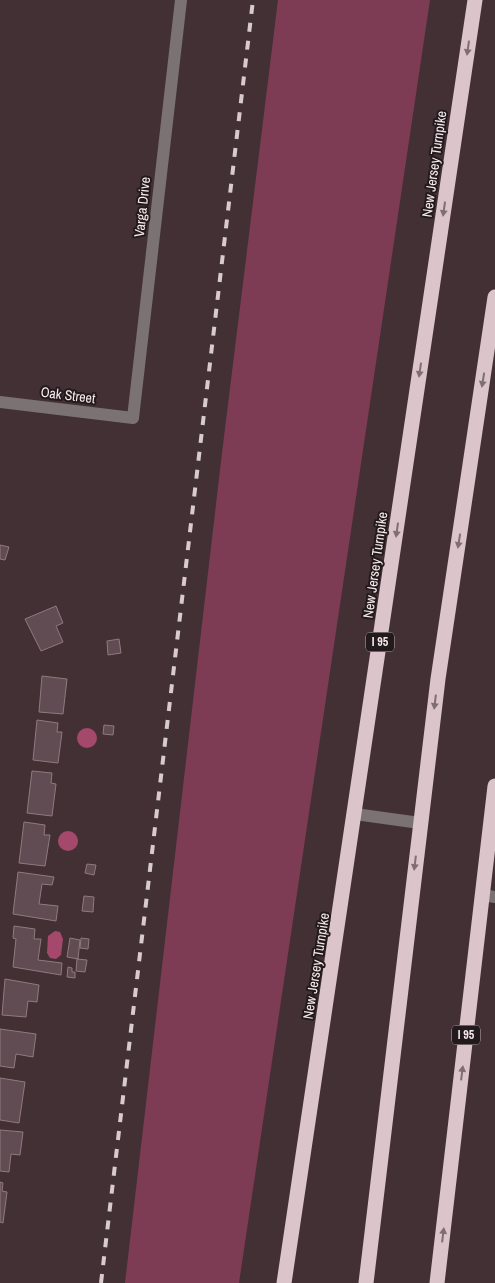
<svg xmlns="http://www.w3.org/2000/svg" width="495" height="1283" font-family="'Archivo Narrow',sans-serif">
<rect width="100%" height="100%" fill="#423035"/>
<!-- green -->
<path fill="#7e3b54" d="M 278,0 L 430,0 L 239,1283 L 125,1283 L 222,453 Z"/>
<!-- water -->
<g fill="#a5496c">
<circle cx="87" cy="738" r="10"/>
<circle cx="68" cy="841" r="10"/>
<path d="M 55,931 L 60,932 L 63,939 L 61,955 L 56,959 L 50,958 L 47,953 L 48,936 Z"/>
</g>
<!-- building -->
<g fill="#604c52" stroke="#8f7a80">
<path d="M 0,545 L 9,547 L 5,560 L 0,559 Z"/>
<path d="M 56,606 L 63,623 L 56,626 L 63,642 L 41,651 L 25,619 Z"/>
<path d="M 119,639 L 121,653 L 108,655 L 107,641 Z"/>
<path d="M 42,676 L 67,679 L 63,714 L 39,712 Z"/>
<path d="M 37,720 L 58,723 L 57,732 L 62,732 L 58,763 L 33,760 Z"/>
<path d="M 104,725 L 114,726 L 113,735 L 103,734 Z"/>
<path d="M 32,771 L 52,773 L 51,783 L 56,784 L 52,816 L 27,813 Z"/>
<path d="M 24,822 L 45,825 L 44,835 L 50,835 L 45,866 L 19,863 Z"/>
<path d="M 87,864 L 96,865 L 94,875 L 85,873 Z"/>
<path d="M 18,872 L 54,877 L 52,885 L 42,884 L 39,904 L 58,906 L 56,921 L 13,914 Z"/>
<path d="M 84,896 L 94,897 L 93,912 L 82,911 Z"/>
<path d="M 14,926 L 35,929 L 34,939 L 41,939 L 38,960 L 62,963 L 61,975 L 13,967 L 16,939 L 13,938 Z"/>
<path d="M 70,938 L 80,940 L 78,959 L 67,957 Z"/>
<path d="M 81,938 L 89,939 L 88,949 L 80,948 Z"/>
<path d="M 77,959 L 87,960 L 85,972 L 76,971 Z"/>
<path d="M 68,967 L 72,968 L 72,972 L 75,972 L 75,978 L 67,977 Z"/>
<path d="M 5,979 L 39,985 L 37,1002 L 28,1001 L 26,1017 L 2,1015 Z"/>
<path d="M 0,1029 L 36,1034 L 33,1057 L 16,1054 L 14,1068 L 0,1066 Z"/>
<path d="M 0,1078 L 25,1082 L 19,1123 L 0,1120 Z"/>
<path d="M 0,1130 L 23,1132 L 20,1155 L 11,1154 L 9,1172 L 0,1171 Z"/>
<path d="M 0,1182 L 3,1183 L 2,1191 L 7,1192 L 3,1223 L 0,1222 Z"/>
</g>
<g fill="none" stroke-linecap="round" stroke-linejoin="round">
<!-- minor -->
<g stroke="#7b7274" stroke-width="12">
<path d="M 0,402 L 133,418 L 181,0"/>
<path d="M 355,814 L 420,823"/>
<path d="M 483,895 L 495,897"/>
</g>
<!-- highway -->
<g stroke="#dbc4ca" stroke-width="15">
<path d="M 284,1283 L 475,0"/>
<path d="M 366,1283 L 438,679 L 495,297"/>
<path d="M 437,1283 L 495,786"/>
</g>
<!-- rail -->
<path stroke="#d8cbcf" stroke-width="4" stroke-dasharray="9 9" stroke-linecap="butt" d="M 101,1283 L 253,0"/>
</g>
<!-- one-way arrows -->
<defs><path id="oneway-solid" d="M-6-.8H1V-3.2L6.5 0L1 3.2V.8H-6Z" transform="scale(1.25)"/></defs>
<g fill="#7f6f74">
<use href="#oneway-solid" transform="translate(468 48) rotate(98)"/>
<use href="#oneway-solid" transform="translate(444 209) rotate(98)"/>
<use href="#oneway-solid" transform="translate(420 370) rotate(98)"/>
<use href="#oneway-solid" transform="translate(483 380) rotate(99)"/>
<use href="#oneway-solid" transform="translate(397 530) rotate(98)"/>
<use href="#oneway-solid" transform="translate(459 541) rotate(99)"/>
<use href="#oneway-solid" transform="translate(435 702) rotate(97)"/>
<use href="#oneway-solid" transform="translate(415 863) rotate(97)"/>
<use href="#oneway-solid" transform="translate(462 1073) rotate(-83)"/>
<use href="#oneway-solid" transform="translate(443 1235) rotate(-83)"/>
</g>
<g text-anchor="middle" stroke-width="4" stroke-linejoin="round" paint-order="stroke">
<!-- shield labels -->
<g fill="#231a1d" stroke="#b7acaf" stroke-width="1">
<rect x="366" y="632.5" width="28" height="19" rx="4"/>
<rect x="452" y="1025.5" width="28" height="19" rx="4"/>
</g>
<g font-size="12" font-weight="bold" fill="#f6eaed">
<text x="380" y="646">I 95</text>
<text x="466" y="1039">I 95</text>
</g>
<!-- street labels -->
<g font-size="14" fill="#f6eaed" stroke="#231a1d">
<text transform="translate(434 164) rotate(-82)" y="5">New Jersey Turnpike</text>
<text transform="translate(142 207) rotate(-84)" y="5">Varga Drive</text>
<text transform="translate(68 395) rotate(7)" y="5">Oak Street</text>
<text transform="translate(375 565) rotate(-82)" y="5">New Jersey Turnpike</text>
<text transform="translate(316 966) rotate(-81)" y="5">New Jersey Turnpike</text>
</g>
</g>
</svg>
